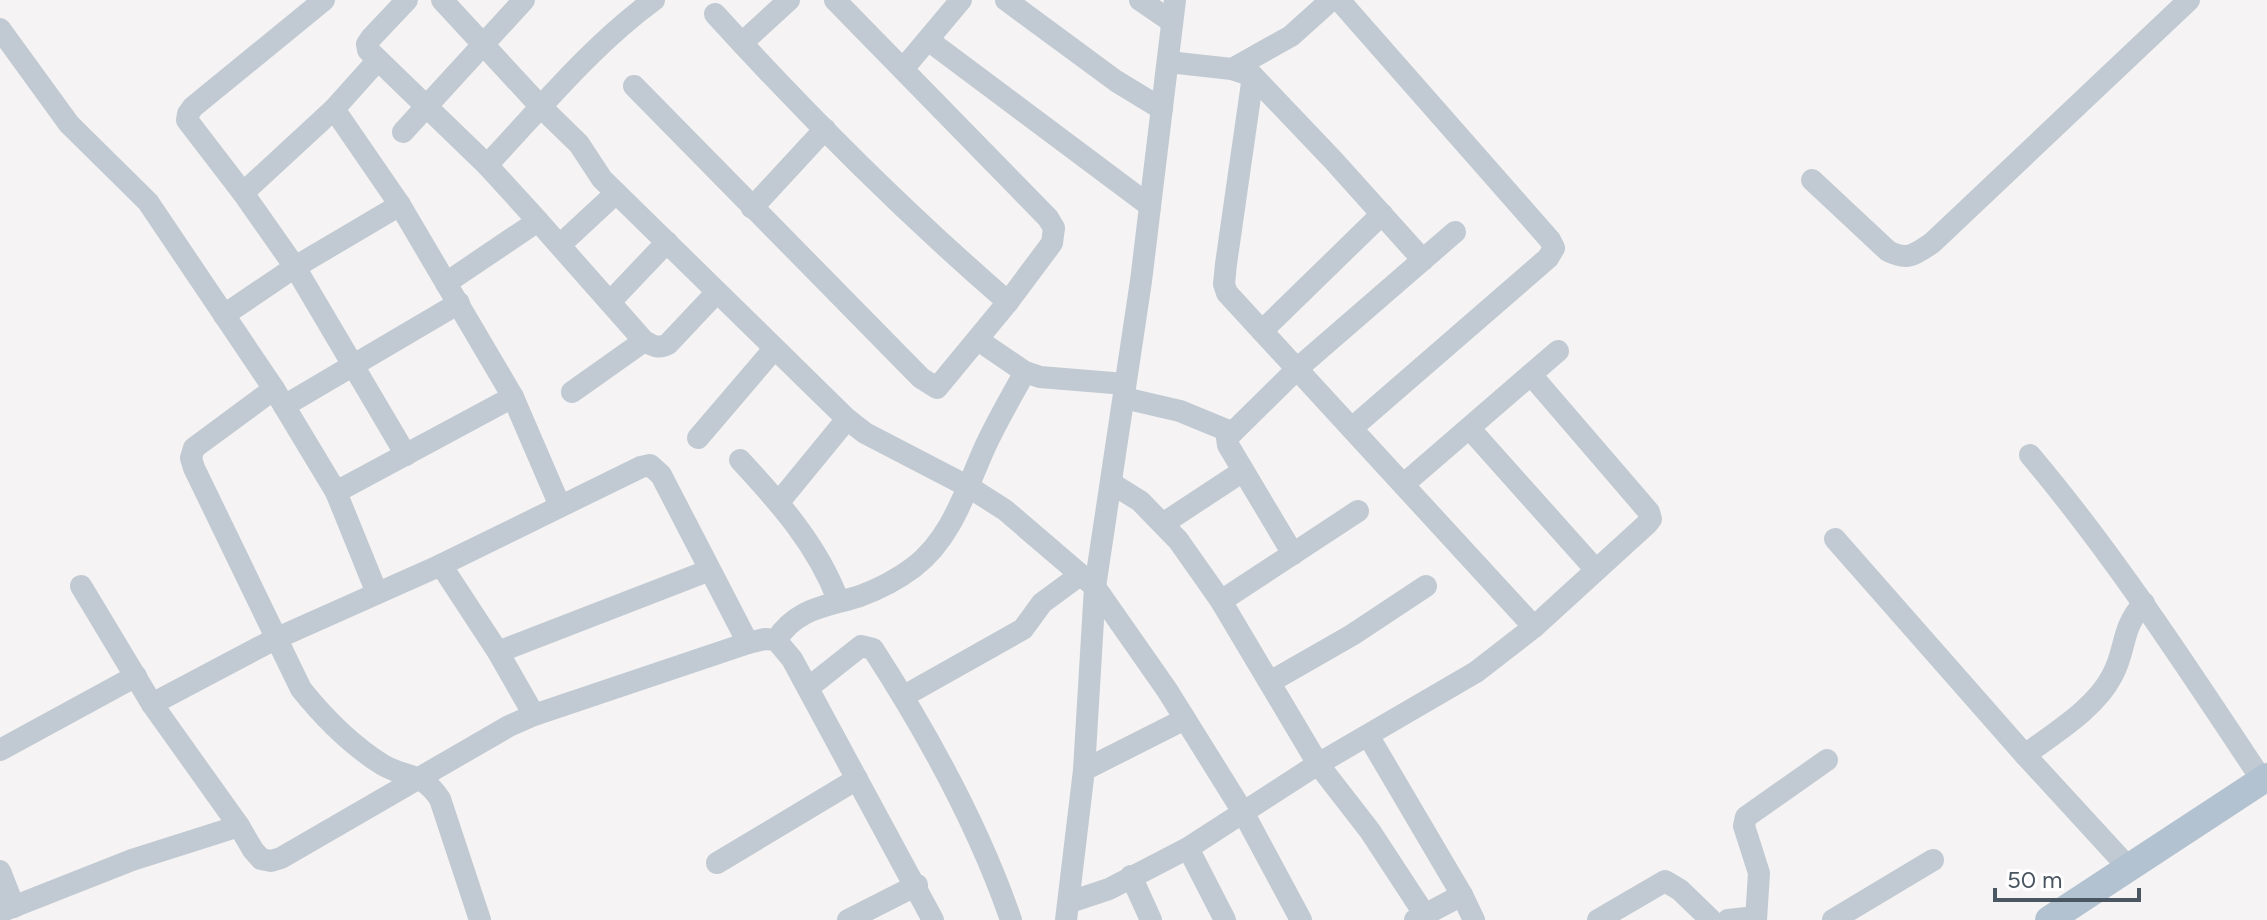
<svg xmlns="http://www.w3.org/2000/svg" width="2267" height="920" font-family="Figtree,sans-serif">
<rect width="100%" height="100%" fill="#f5f3f3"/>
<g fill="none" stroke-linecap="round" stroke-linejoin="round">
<!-- minor -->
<g stroke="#c1cad2" stroke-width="22">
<path d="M 324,0 L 193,107 L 188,114 L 187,120 L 243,193 L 295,267 L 406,455"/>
<path d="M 407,0 L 371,38 L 367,44 L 368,50 L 487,165 L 538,221"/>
<path d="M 442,0 L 541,107 L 579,144 L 602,179 L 847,419 L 865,433 L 969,487 L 1005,510 L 1095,587 L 1167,690 L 1243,812 L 1301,920"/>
<path d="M 1006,0 L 1116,81 L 1162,109"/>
<path d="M 1140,0 L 1172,22"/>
<path d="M 1339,0 L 1550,240 L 1554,248 L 1548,258 L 1352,428"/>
<path d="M 715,14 C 807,115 905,213 1008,302"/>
<path d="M 0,29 L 69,124 L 148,202 L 274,389 L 336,492 L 377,593"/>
<path d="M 928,40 L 1150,206"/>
<path d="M 742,43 L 789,0"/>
<path d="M 1168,62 L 1232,69 L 1253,76 L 1333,160 L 1423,260"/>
<path d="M 903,69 L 961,0"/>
<path d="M 1232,69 L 1291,36 L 1331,0"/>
<path d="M 1253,76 L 1226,264 L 1224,284 L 1227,293 L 1534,627"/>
<path d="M 634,86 L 921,378 L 937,388 L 1008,302 L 1052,243 L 1054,228 L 1048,218 L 835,0"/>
<path d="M 334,109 L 400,205 L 513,397 L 560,506"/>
<path d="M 403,132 L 524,0"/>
<path d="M 487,165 C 541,108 590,47 654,0"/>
<path d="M 1812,180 L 1888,251 C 1908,261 1914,255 1932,243 L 2189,0"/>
<path d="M 243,193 L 334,109 L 378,60"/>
<path d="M 752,208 L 825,129"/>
<path d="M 560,245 L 616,193"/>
<path d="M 446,283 L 538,221 L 644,341 C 653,346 659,349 668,344 L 717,292"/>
<path d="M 610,302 L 667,242"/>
<path d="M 224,315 L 295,267 L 400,205"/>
<path d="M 1262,331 L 1382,214"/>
<path d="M 978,340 L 1025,372 L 1040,377 L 1125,384"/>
<path d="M 274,389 L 194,448 L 191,458 L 194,468 L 301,689 C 325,719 351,745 383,765 C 408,779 422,772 440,799 L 480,920"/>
<path d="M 572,392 L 644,341"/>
<path d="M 1124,398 L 1180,411 L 1231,432"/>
<path d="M 284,406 L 459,303"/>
<path d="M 1470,429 L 1596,570"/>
<path d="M 698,438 L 774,349"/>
<path d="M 2030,455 C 2116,557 2188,669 2262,780"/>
<path d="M 740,460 C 779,502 818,546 838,600"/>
<path d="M 1111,483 L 1140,501 L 1178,540 L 1221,601 L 1318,764 L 1370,831 L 1425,915"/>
<path d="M 1404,484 L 1558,351"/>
<path d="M 336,492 L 513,397"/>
<path d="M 779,502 L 847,419"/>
<path d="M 1164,523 L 1243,471"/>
<path d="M 1835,539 L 2025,755 L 2127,866"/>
<path d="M 1293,554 L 1228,445 L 1227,438 L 1298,368 L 1455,232"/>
<path d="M 441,565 L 498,652 L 534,715"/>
<path d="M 81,586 L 152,704 L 239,826 L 253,850 L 261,859 L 271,861 L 281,858 L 509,726 L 534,715 L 748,643 L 765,639 L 776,640 L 792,659 L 933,920"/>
<path d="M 1221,601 L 1358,511"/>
<path d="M 776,640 C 798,607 826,607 860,596 C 879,589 898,579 914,567 C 952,538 966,489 985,447 C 997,421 1011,397 1025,372"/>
<path d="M 498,652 L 710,570"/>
<path d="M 1270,682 L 1352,635 L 1426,586"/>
<path d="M 808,688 L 861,646 L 873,649 C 928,734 978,824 1011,920"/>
<path d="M 904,696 L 1023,629 L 1042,603 L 1080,575"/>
<path d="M 152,704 L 275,639 L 441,565 L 641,467 L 650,465 L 661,475 L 748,643"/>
<path d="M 1369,737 L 1462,895 L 1474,920"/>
<path d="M 0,750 L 136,676"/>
<path d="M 2025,755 C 2054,733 2095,709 2112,676 C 2127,649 2120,629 2144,603"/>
<path d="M 1084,770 L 1185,719"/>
<path d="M 1188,848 L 1225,920"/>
<path d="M 717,863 L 857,779"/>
<path d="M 0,871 L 14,907"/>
<path d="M 1131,876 L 1151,920"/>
<path d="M 1070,902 L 1109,889 L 1188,848 L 1318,764 L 1476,672 L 1534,627 L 1648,523 L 1651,519 L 1649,512 L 1532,376"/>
<path d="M 0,912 L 132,860 L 239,826"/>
<path d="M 848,920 L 917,885"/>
<path d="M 1066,920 L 1084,770 L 1095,587 L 1141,281 L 1175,0"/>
<path d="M 1415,920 L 1462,895"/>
<path d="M 1598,920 L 1665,881 L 1680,890 L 1711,920"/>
<path d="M 1728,920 L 1756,917"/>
<path d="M 1756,920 L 1759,873 L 1744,826 L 1746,817 L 1827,760"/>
<path d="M 1833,920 L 1933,860"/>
</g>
<!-- major -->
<path stroke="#b3c2d1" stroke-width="28" d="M 2049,920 L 2267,777"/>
</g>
<!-- scale -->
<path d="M1995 888v12h144v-12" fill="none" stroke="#4a5661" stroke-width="4"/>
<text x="2007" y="888" font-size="24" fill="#4a5661" stroke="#ffffff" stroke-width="6" paint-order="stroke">50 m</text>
</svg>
